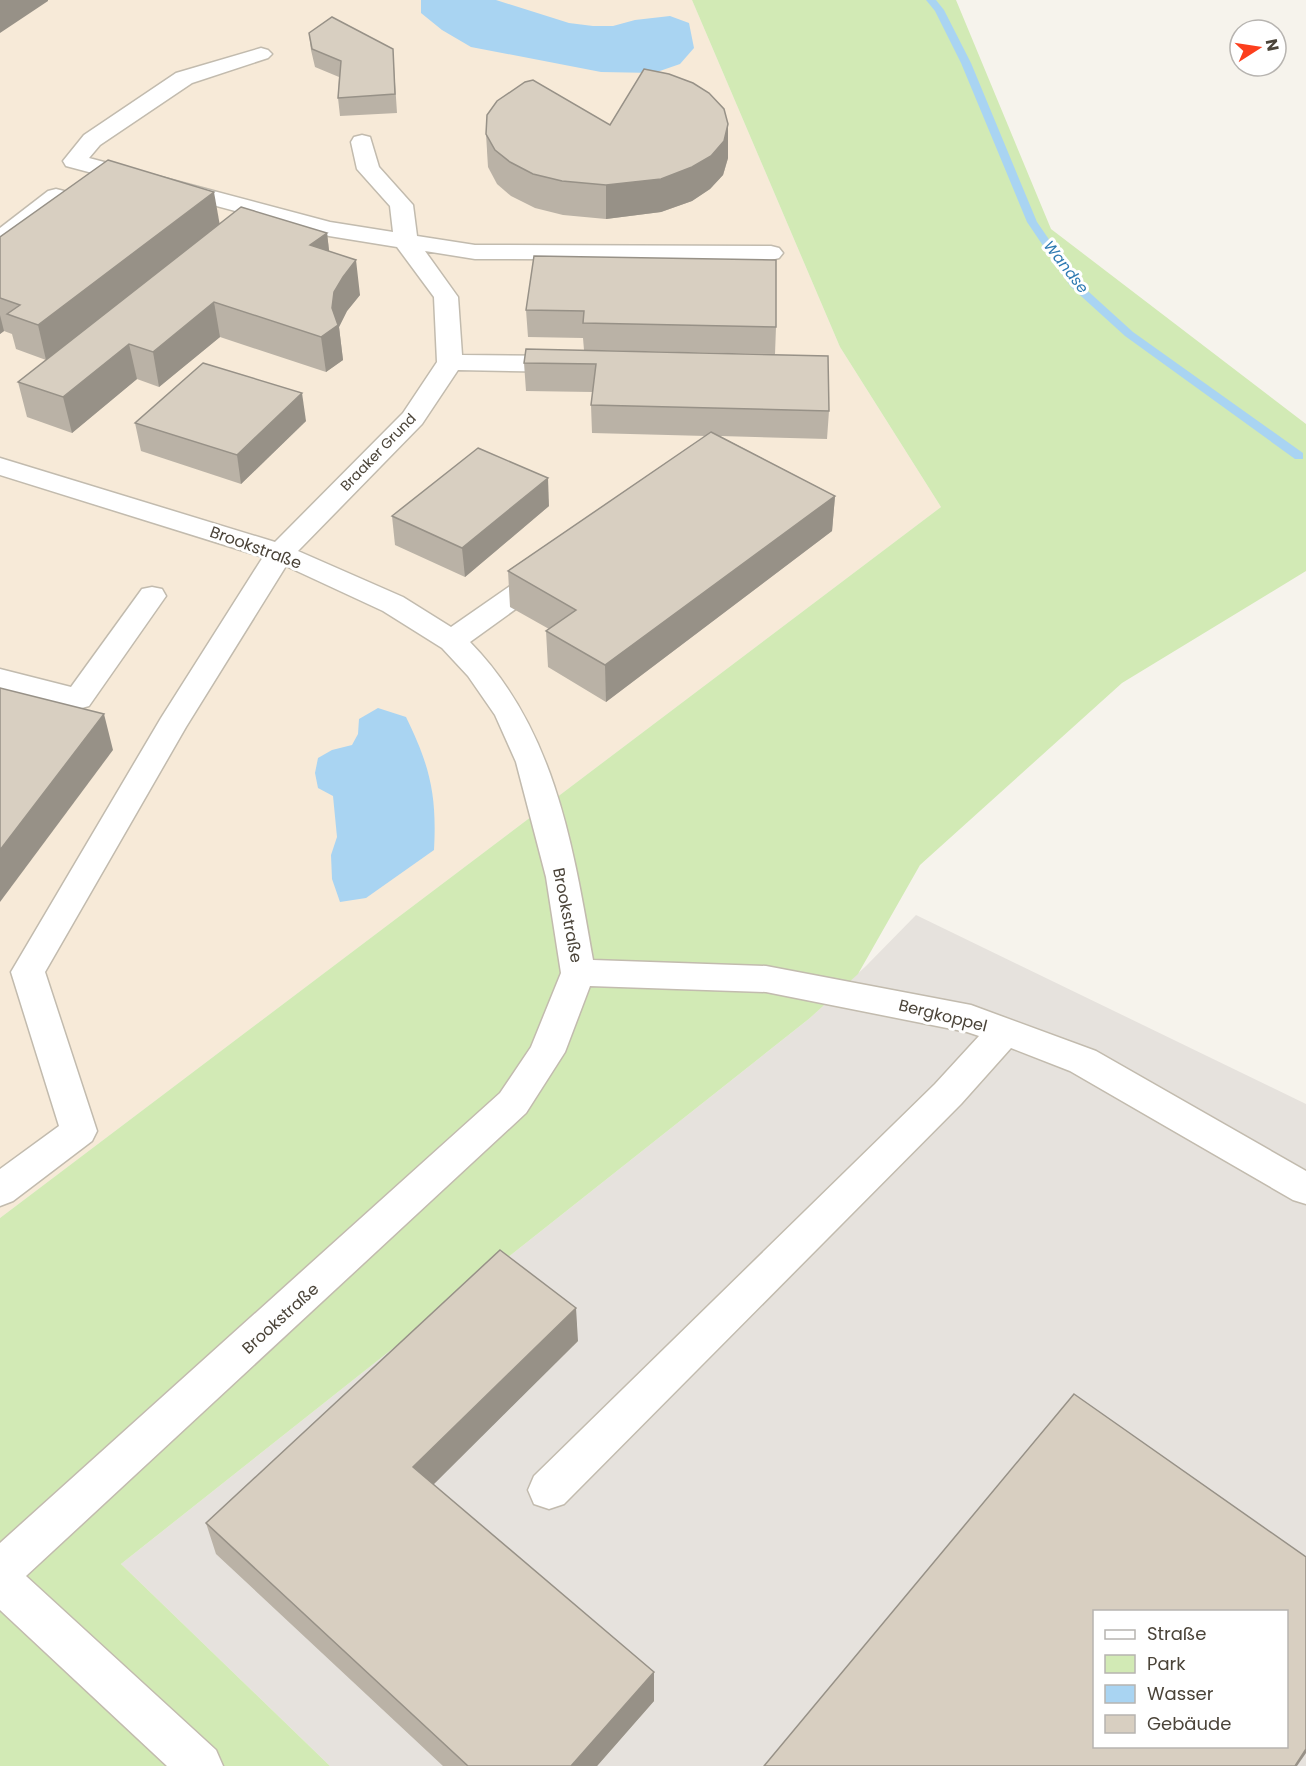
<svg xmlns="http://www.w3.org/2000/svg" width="1306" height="1766" font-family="Poppins,sans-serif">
<rect width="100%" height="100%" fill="#f6f3ec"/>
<!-- commercial -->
<path fill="#f7ead8" d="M 0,0 L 692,0 L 840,347 L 941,507 L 0,1218 Z"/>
<!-- industrial -->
<path fill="#e6e2dd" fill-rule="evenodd" d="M 916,915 L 1306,1104 L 1306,1766 L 330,1766 L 121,1564 L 810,1018 L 866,966 ZM 1094,1612 L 1286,1612 L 1286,1746 L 1094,1746 Z"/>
<!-- green -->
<path fill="#d2eab5" d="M 692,0 L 956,0 L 1051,229 L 1306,424 L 1306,571 L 1122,683 L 920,865 L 858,974 L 810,1018 L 121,1564 L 330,1766 L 0,1766 L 0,1218 L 941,507 L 840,347 Z"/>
<!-- water -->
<g fill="#a9d4f2">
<path d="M 421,0 L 496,0 L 569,23 L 593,26 L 613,26 L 635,20 L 670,16 L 689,23 L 694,48 L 680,64 L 654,73 L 601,72 L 471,47 L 442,30 L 421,13 Z"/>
<path d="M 378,708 L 406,717 C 430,766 437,795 434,850 L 366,898 L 340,902 L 332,879 L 331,855 L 337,837 L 333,796 L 318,788 L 315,773 L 318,758 L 332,750 L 352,745 L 358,734 L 359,719 Z"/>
</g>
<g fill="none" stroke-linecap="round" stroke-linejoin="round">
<!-- stream -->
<path fill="#a9d4f2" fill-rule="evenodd" d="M 926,0 L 936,0 L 944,10 L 971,63 L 1037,222 L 1079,283 L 1133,332 L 1303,453 L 1303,459 L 1295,459 L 1125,336 L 1071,287 L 1027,222 L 961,63 L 935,11 Z"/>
<!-- minor casing -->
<g stroke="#c2bbae" stroke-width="3">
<g id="minor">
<path d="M 261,48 L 268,50 L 272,54 L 268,58 L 192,83 L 100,145 L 89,158 L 330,222 L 393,232 L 390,206 L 357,169 L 351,142 L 354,137 L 362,135 L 370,137 L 379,167 L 413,205 L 417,236 L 475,245 L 771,246 L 779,248 L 783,253 L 779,258 L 771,260 L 475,259 L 425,251 L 458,297 L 462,355 L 568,356 L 577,359 L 581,364 L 577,369 L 568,372 L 458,370 L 422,424 L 298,551 L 403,597 L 451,627 L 536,568 L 546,565 L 556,568 L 560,574 L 556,580 L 470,642 C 555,729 573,846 593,960 L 766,966 L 971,1005 L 1096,1051 L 1306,1171 L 1306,1204 L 1293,1200 L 1070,1071 L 1011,1048 L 961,1104 L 564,1504 L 549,1509 L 534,1504 L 528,1490 L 534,1476 L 935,1084 L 979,1036 L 967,1032 L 766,992 L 590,986 L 565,1052 L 526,1113 L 26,1576 L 216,1750 L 223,1766 L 167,1766 L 0,1610 L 0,1543 L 500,1093 L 531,1047 L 561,973 L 546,877 L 516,762 L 495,715 L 468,676 L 442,648 L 383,611 L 286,566 L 186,727 L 45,972 L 97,1131 L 92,1141 L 13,1201 L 0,1206 L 0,1169 L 59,1126 L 11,972 L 161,718 L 263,557 L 0,475 L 0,458 L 275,542 L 403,413 L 437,362 L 434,297 L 397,247 L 329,236 L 66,166 L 63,161 L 84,135 L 176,73 Z"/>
<path d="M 56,189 L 64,191 L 68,196 L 64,201 L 8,245 L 0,247 L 0,228 L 48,191 Z"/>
<path d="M 152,587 L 162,589 L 166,596 L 89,706 L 78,709 L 0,689 L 0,669 L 71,687 L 142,589 Z"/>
</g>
</g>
<!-- minor -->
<use href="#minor" fill="#fff" fill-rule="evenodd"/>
</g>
<!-- wall -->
<g fill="#bab2a6">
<path d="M 309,33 L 394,67 L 397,113 L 340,116 L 338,98 L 339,77 L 315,67 L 311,50 Z"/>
<path d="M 610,125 L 728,158 L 723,175 L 710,189 L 692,201 L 661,212 L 606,219 L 563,215 L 535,208 L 511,196 L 497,184 L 488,167 L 486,134 Z"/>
<path d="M 220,224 L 327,233 L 329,251 L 360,295 L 347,311 L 339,327 L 343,360 L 326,372 L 220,337 L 159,387 L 137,379 L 72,433 L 27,417 L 18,382 L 46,360 L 16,349 L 12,334 L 4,331 L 0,334 L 0,237 Z"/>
<path d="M 534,256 L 776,327 L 775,354 L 584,350 L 583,338 L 528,337 L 526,310 Z"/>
<path d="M 526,349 L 829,411 L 827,439 L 720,436 L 835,496 L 832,531 L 606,702 L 548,667 L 546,631 L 549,629 L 510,607 L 508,571 L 706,436 L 592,433 L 591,405 L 593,392 L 526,391 L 524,363 Z"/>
<path d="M 306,421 L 241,484 L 141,451 L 135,423 Z"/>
<path d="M 549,506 L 465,577 L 395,545 L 392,516 Z"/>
<path d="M 578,1341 L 433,1484 L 654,1701 L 597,1766 L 443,1766 L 216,1554 L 206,1523 Z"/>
</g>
<!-- shaded-wall -->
<g fill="#979187">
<path d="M 0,0 L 48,0 L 48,1 L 0,33 Z"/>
<path d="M 728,124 L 728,158 L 723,175 L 710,189 L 692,201 L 661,212 L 606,219 L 606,185 Z"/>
<path d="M 214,192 L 220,226 L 46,360 L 38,325 Z"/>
<path d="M 327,233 L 331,267 L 310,245 Z"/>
<path d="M 356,260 L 360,295 L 347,311 L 339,327 L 343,360 L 326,372 L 321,337 L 334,292 L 343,277 Z"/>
<path d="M 214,302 L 220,337 L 159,387 L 153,352 Z"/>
<path d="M 0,315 L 4,331 L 0,334 Z"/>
<path d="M 129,344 L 137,379 L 72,433 L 63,397 Z"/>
<path d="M 302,393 L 306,421 L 241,484 L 237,455 Z"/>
<path d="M 548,478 L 549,506 L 465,577 L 462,548 Z"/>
<path d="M 835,496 L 832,531 L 606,702 L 605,665 Z"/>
<path d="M 104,714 L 113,750 L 0,902 L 0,850 Z"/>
<path d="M 576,1308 L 578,1341 L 419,1499 L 413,1467 Z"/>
<path d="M 654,1672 L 654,1701 L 597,1766 L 571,1766 Z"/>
<path d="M 1306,1749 L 1306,1753 L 1297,1766 L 1295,1766 Z"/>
</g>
<!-- building -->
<g fill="#d8cfc1" stroke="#979187" stroke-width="1.5" fill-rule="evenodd">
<path d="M 332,17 L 393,49 L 395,94 L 338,98 L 341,61 L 312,49 L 309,33 Z"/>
<path d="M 644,69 L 669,74 L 693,83 L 709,93 L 724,109 L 728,124 L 724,141 L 711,156 L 692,167 L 661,179 L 606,185 L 562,181 L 533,174 L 510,162 L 495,150 L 486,134 L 487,115 L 497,101 L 525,82 L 533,80 L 610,125 Z"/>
<path d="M 108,160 L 214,192 L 38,325 L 7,314 L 20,305 L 0,298 L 0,237 Z"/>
<path d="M 241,207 L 327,233 L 310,245 L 356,260 L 343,277 L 334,292 L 332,308 L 338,325 L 321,337 L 214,302 L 153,352 L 129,344 L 63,397 L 18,382 Z"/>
<path d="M 534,256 L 776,260 L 776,327 L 583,323 L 584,311 L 526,310 Z"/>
<path d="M 526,349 L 828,356 L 829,411 L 591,405 L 596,364 L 524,363 Z"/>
<path d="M 203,363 L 302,393 L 237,455 L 135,423 Z"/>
<path d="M 711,432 L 835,496 L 605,665 L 546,631 L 576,610 L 508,571 Z"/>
<path d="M 478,448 L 548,478 L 462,548 L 392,516 Z"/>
<path d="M 0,688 L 104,714 L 0,850 Z"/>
<path d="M 500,1250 L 576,1308 L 413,1467 L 654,1672 L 571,1766 L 468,1766 L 206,1523 Z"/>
<path d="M 1074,1394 L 1306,1557 L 1306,1749 L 1295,1766 L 764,1766 ZM 1095,1611 L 1287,1611 L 1287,1746 L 1095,1746 Z"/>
</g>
<g text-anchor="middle" stroke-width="6" stroke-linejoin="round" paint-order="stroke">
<!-- far-street labels -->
<g font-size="14" fill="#4b4439" stroke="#fff">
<text transform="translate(378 452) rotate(-46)" y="5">Braaker Grund</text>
</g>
<!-- far-water labels -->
<g font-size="15" font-style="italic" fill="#2e7ab2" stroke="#fff">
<text transform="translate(1066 267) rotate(52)" y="5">Wandse</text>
</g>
<!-- street labels -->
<g font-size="16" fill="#4b4439" stroke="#fff">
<text transform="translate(256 547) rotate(20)" y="6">Brookstraße</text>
<text transform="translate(568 915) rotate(79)" y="6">Brookstraße</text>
<text transform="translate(943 1015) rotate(14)" y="6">Bergkoppel</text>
<text transform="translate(280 1318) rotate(-42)" y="6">Brookstraße</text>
</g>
</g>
<!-- legend -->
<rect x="1093" y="1610" width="195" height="138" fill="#ffffff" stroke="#b7b4b0" stroke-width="1.5"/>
<rect x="1105" y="1630" width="30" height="9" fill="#ffffff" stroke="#b7b4b0" stroke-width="1.5"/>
<text x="1147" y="1640" font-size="18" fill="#4b4439">Straße</text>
<rect x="1105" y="1655" width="30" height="18" fill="#d2eab5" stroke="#b7b4b0" stroke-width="1.5"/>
<text x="1147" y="1670" font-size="18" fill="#4b4439">Park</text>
<rect x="1105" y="1685" width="30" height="18" fill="#a9d4f2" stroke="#b7b4b0" stroke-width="1.5"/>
<text x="1147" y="1700" font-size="18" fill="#4b4439">Wasser</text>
<rect x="1105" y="1715" width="30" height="18" fill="#d8cfc1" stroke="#b7b4b0" stroke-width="1.5"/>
<text x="1147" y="1730" font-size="18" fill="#4b4439">Gebäude</text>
<!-- north arrow -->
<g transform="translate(1258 48) rotate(78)"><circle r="28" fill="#ffffff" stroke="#b7b4b0" stroke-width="1.5"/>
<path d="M0-4.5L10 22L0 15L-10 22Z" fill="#fc3f1d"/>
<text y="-9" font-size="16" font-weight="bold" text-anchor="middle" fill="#4b4439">N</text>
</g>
</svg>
